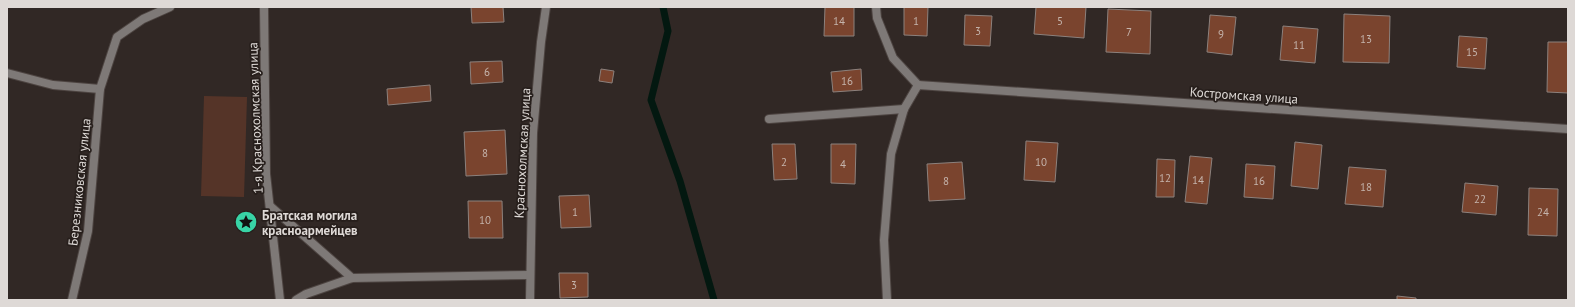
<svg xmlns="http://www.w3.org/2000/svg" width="1575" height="307" font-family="'PT Sans',sans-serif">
<rect width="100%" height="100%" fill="#312825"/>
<!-- green -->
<path fill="#553428" d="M 204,96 L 247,97 L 244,197 L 201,196 Z"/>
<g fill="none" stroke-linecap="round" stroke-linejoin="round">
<!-- stream -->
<path stroke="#031810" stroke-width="7" d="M 663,7 L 668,31 L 651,100 L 680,181 L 714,300"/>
</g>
<!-- building -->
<g fill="#7a442e" stroke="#8c817d">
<path d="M 471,7 L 503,7 L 504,22 L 472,23 Z"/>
<path d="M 825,7 L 854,7 L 854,36 L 824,36 Z"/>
<path d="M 904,7 L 928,7 L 927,36 L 904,35 Z"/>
<path d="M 1036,7 L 1086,7 L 1084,38 L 1034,34 Z"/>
<path d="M 1108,9 L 1151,11 L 1150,54 L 1106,52 Z"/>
<path d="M 1344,14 L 1390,16 L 1389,63 L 1343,62 Z"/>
<path d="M 965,15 L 992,16 L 990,46 L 964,45 Z"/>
<path d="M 1210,15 L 1236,17 L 1232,55 L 1207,52 Z"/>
<path d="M 1283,26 L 1318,29 L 1315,63 L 1280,60 Z"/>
<path d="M 1459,36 L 1487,38 L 1485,69 L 1457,67 Z"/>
<path d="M 1548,42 L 1568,42 L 1568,93 L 1547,92 Z"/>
<path d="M 502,61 L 503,82 L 471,84 L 470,62 Z"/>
<path d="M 601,69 L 614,71 L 612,83 L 599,81 Z"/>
<path d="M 861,69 L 862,90 L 833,92 L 831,72 Z"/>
<path d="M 430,85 L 431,101 L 388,105 L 387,89 Z"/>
<path d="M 505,130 L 507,174 L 466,176 L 464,132 Z"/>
<path d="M 1026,141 L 1058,143 L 1055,182 L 1024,180 Z"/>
<path d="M 1295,142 L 1322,145 L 1318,189 L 1291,186 Z"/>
<path d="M 772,144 L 795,144 L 797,179 L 774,180 Z"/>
<path d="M 831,144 L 856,144 L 855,184 L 831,183 Z"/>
<path d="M 1190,156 L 1212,158 L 1207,204 L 1185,202 Z"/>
<path d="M 1157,159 L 1175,160 L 1174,197 L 1156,197 Z"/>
<path d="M 962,162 L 965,199 L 929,201 L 927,164 Z"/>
<path d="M 1246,164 L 1275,166 L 1273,199 L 1244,197 Z"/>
<path d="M 1349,167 L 1386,170 L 1383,207 L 1345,204 Z"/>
<path d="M 1465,183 L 1498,186 L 1496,215 L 1462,212 Z"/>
<path d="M 1529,188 L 1558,189 L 1557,236 L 1528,235 Z"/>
<path d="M 589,195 L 591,227 L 561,228 L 559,196 Z"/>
<path d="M 468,201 L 502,201 L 503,238 L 469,238 Z"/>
<path d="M 559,273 L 588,273 L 588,297 L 560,298 Z"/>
<path d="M 1397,296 L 1416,298 L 1416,300 L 1397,300 Z"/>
</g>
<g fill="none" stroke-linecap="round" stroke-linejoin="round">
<!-- service casing -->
<g stroke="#4d4441" stroke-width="10">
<g id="service">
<path d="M 769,119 L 904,109"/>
<path d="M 270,206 L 352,278"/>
<path d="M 296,300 L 306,294 L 352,278 L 529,275"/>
</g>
</g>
<!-- minor casing -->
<g stroke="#4d4441" stroke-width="10">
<g id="minor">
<path d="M 264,7 L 266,174 L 280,300"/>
<path d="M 876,7 L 877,18 L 893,58 L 918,85"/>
<path d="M 7,73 L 53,85 L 100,89"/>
<path d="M 918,85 L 1568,129"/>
<path d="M 72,300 L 88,231 L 100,89 L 117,37 L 143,19 L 170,7"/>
<path d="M 530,300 L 533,133 L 541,42 L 546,7"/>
<path d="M 887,300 L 884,240 L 891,154 L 904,109 L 918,85"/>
</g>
</g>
<!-- service -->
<use href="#service" stroke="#7e7977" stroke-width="8"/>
<!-- minor -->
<use href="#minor" stroke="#7e7977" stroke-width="8"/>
</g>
<!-- icons -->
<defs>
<g id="sight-disc" transform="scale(1.15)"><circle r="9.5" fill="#38d4a6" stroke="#271f1c"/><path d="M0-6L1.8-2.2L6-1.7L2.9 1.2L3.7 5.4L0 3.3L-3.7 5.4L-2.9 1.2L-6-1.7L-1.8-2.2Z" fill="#111"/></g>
</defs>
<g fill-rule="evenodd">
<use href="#sight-disc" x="246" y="222"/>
</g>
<g text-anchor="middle" stroke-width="3.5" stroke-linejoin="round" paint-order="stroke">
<!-- number labels -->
<g font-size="11" fill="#c5b4ac">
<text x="839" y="25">14</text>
<text x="916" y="25">1</text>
<text x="1060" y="25">5</text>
<text x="978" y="35">3</text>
<text x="1129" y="36">7</text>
<text x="1221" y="38">9</text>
<text x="1366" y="43">13</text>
<text x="1299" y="49">11</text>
<text x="1472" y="56">15</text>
<text x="487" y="76">6</text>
<text x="847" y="85">16</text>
<text x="485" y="157">8</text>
<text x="784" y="166">2</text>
<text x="1041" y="166">10</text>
<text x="843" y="168">4</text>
<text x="1165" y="182">12</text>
<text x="1198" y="184">14</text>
<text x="946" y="185">8</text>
<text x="1259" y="185">16</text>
<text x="1366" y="191">18</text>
<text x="1480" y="203">22</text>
<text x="575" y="216">1</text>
<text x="1543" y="216">24</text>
<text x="485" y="224">10</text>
<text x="574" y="289">3</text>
</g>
<!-- street labels -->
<g font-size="13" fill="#ded9d6" stroke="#271f1c">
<text transform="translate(1244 95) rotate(4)" y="5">Костромская улица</text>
<text transform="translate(255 118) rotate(-92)" y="5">1-я Краснохолмская улица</text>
<text transform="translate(522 153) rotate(-87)" y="5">Краснохолмская улица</text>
<text transform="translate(79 182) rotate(-84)" y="5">Березниковская улица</text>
</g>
<!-- poi labels -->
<g font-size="13" font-weight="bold" fill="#ded9d6" stroke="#271f1c" text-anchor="start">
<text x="262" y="220">Братская могила<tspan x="262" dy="15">красноармейцев</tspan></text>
</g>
</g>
<!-- border -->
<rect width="1575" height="307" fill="none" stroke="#ded9d6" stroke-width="16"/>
</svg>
